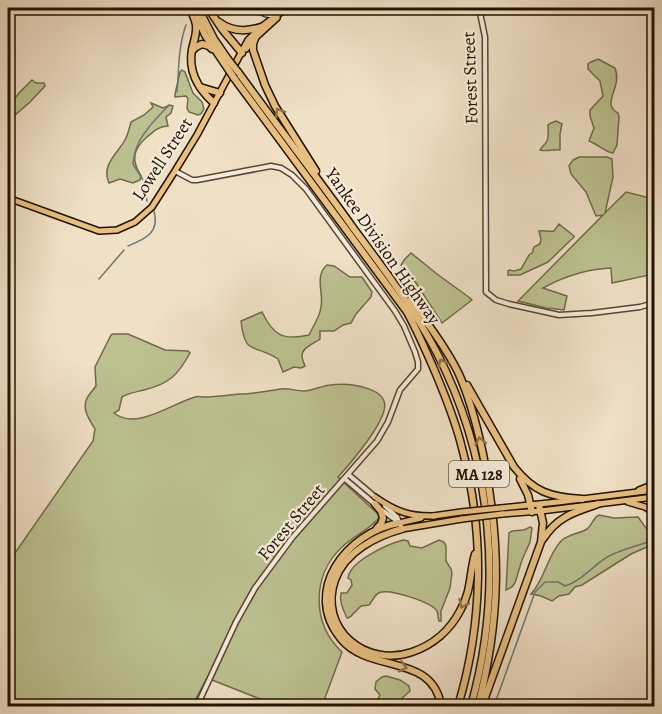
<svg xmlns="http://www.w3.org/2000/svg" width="662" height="714" font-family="Alegreya,serif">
<rect width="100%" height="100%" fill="#f0e0c6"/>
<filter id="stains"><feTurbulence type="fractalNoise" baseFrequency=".00333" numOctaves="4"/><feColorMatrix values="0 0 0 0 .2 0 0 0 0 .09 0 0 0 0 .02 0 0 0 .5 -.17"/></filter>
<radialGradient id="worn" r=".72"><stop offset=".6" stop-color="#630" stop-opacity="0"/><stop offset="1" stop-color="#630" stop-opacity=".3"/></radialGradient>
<!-- green -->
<g fill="#bdc192" stroke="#706a49" stroke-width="1.5">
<path d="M 598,59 L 615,68 C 623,88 600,103 618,113 L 619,117 L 617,145 L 613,153 C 606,153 598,144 589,141 L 594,128 L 590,116 L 590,110 L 603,96 L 600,81 L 588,69 L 588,64 L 591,62 Z"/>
<path d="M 182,70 L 185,72 L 193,93 L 202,102 L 204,109 L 201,114 L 198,115 L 189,112 L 187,108 L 188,99 L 186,96 L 175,97 L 175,94 L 180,72 Z"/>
<path d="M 32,80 L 36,83 L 44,83 L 45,86 L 29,103 L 8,121 L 8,102 L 16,97 L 19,93 Z"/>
<path d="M 151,103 L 163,108 L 170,105 L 173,106 L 171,113 L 166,117 L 168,126 C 159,126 154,131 147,137 C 133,149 131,160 141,176 L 140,180 L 133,183 L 120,179 L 109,183 C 101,165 117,154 125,140 C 128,135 129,129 131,122 L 144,115 L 153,107 Z"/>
<path d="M 556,121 L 562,124 L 560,134 L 560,150 C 553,149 546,152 540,150 C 542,146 545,145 547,141 C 549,136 548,130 548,125 L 551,123 Z"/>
<path d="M 579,157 L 607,157 L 612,159 L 613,177 L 605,213 L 626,192 L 654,199 L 654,274 L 612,283 L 611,268 C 588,269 563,277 543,288 L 567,296 L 564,310 L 546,308 L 518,301 L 603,215 L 596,216 L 586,192 L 571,174 L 569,166 L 573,160 Z"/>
<path d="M 559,224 L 574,236 L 574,237 L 548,262 L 520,275 L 508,275 L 508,271 L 509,270 L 514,271 L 521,269 L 529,255 L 532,253 L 534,247 L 540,244 L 541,239 L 539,231 C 544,230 549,232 554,231 Z"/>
<path d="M 411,253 L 437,274 L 470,298 L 472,300 L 442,323 L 412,277 L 401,265 L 405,259 Z"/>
<path d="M 327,265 L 334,266 L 350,277 L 362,277 L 372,292 L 371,297 L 356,314 L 351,323 L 343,325 L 334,331 L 320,331 L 320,339 C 314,344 302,347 302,356 C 302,360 304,363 305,366 L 301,368 L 294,367 L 283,372 L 278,359 C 254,343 245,357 241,321 L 262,312 C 273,335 283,341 309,335 C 313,326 320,317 321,307 C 324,293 314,276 327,265 Z"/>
<path d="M 113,334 L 128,334 L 165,350 L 188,351 L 190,353 C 178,375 169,384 144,390 C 136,392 129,393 122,397 L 119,410 L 114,413 C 136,431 173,403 195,397 C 199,396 200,397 204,397 C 216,397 228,395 240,394 C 254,394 267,391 281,389 C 289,388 296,391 304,391 C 312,391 321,386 330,385 C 337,384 346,384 353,385 C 362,386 381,391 384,401 C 391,417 349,465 338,477 L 378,514 L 379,518 C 369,530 353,536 342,547 C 312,575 311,623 342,652 L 322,706 L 278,706 L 207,678 L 192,706 L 8,706 L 8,563 L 93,441 L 95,429 C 89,419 80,407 89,395 C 91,392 94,389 96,386 L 95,367 L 111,335 Z"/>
<path d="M 599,515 L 614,518 L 638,517 L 649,532 L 654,535 L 654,544 L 631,554 L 582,585 L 575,587 L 569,594 L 559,596 L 552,601 L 541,596 L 531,594 C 545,579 547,556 561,541 C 568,534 579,534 587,529 C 592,525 593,518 599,515 Z"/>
<path d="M 530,527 L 532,528 L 530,542 L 522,560 L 515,583 L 512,587 L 506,590 L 509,533 L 512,531 L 524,530 Z"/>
<path d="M 403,540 L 408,541 L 410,546 L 422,548 L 439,540 L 444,542 L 446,546 L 446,561 L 451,569 L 452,573 L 450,588 L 441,611 L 441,621 L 439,621 C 438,618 438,614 437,611 C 431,602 393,590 382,592 C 375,592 373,601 369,605 L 361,606 L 350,617 L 347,618 C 343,610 339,601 341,593 L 347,593 L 352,585 L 351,580 L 348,578 C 350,561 388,544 403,540 Z"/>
<path d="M 386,676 L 400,680 L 409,686 L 410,691 L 398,702 L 400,704 L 407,704 L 410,706 L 374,706 L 380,695 L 375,689 L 376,682 L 382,677 Z"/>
</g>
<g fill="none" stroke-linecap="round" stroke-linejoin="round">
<!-- stream -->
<g stroke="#6d7772" stroke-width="1.5">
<path d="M 177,92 C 179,70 178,47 186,25"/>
<path d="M 147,201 L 143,180 L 133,164 C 134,159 134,153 136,149 C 142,132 157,118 169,105"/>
<path d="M 128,246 C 145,239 160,233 154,211"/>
<path d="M 99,279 L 124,250"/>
<path d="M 494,706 L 535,592 L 545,582 L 558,582 L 565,586 C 582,581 593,565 609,556 C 623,549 640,545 654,540"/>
</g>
<!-- minor casing -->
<g stroke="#564632" stroke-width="7">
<g id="minor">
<path d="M 252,8 L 265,14 L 274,16"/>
<path d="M 479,8 L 485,37 L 486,292 L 496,300 L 509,304 L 559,315 L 592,313 L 640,307 L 654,303"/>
<path d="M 175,171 L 192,180 L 197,180 L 271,166 L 281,168 L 292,175 L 306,189 L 395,311 L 404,326 L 415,352 L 418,362 L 418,369 L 400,390 L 388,422 L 377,441 L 292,538 L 255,588 L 236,622 L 197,706"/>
<path d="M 349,475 L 375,497"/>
<path d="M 345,479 L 377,506"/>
<path d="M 385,506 L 397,517 L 402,529"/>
<path d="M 382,510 L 398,522"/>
</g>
</g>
<!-- major casing -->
<g stroke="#231200" stroke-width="8">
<g id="major">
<path d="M 246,49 L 254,39 L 277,18"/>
<path d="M 8,198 L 99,231 L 117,230 L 135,222 L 152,207 L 175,171 L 197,135 L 248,40 L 261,27 L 287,8"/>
<path d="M 639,490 L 654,484"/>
<path d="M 375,497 C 395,511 410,517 435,516"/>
<path d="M 628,502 L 645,507 L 654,513"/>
<path d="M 501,508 L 558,502 L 654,490"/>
<path d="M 502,514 L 541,511 L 654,497"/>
<path d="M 433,516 L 461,512"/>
<path d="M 399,523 L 421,518"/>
<path d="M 402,529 L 462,519"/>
</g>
</g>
<!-- highway casing -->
<g stroke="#231200" stroke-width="9">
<g id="highway">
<path d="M 189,8 C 192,13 195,19 196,25 C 197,34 194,41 192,49 C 188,71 198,89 214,103"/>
<path d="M 198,8 L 214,39 L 227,58"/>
<path d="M 208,8 L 222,29 L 242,53"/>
<path d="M 197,17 L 205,35 L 224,63"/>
<path d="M 219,22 C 232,32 246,32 261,27"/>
<path d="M 256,36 L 253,44 L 253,50 L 265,85 L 275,106 L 316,171"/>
<path d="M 193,50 L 196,47 L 202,44 L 209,46 L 212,49"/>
<path d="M 238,72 C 276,124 316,176 354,229 C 384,269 414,309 437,353 C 493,462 504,589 471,706"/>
<path d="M 234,78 L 407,312 C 418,332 427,353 436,374 C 446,398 456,423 462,448 C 485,533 483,623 458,706"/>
<path d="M 200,87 L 220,93"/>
<path d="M 410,300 C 427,322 445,346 458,372 C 470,398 477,426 483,454 C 501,544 501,618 478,706"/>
<path d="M 467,385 L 514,467 C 534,492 550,497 582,499"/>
<path d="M 520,479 L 528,495 L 532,512"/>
<path d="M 375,504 L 381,511 L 383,518 L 381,524 L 377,528"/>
<path d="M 399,523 C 347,532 301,591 341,639 C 370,674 433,653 441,706"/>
<path d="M 402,529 C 376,536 345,552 335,580 C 318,629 366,668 412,652 C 433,645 450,630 460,611 C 472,590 469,575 475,554"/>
<path d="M 543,539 C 557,517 574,512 598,504"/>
<path d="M 482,706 L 541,542 L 543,523 L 539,505"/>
</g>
</g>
<!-- minor -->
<use href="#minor" stroke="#f5ebda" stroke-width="4"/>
<!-- major -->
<use href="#major" stroke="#e8c083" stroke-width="5"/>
<!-- highway -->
<use href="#highway" stroke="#e8c083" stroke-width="6"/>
<!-- major-bridge casing -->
<g stroke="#231200" stroke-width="8" stroke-linecap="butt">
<g id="major-bridge">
<path d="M 461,512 L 501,508"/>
<path d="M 462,519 L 502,514"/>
</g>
</g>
<!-- highway-bridge casing -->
<g stroke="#231200" stroke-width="9" stroke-linecap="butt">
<g id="highway-bridge">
<path d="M 227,58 L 238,72"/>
<path d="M 224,63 L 234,78"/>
</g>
</g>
<!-- major-bridge -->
<use href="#major-bridge" stroke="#e8c083" stroke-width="5"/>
<!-- highway-bridge -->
<use href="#highway-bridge" stroke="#e8c083" stroke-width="6"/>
</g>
<!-- one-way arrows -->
<defs><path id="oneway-chevron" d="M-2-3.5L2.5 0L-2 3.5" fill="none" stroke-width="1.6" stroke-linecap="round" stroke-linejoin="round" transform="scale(1.5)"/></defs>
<g stroke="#8f7248">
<use href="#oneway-chevron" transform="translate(279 112) rotate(-121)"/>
<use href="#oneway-chevron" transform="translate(442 363) rotate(-115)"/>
<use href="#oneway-chevron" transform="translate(480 441) rotate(-101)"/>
<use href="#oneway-chevron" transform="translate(463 604) rotate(115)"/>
<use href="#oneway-chevron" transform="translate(403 667) rotate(14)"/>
</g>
<g text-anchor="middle" stroke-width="4.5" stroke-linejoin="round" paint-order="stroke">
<!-- shield labels -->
<rect fill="#f5ebda" stroke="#625341" stroke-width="1.5" x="449" y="461" width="60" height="26" rx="4.5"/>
<g font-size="16" font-weight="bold" fill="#231200">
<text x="479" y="480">MA 128</text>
</g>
<!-- street labels -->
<g font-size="18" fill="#231200" stroke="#f5ebda">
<text transform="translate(470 78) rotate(-92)" y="6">Forest Street</text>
<text transform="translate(162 159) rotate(-57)" y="6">Lowell Street</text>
<text transform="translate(383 246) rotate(55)" y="6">Yankee Division Highway</text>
<text transform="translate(291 522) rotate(-50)" y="6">Forest Street</text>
</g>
</g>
<!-- margin -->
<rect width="662" height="714" fill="none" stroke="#f0e0c6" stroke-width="30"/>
<rect x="9" y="9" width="644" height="696" fill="none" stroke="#231200" stroke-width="3"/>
<rect x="15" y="15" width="632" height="684" fill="none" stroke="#231200" stroke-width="1.5"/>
<rect width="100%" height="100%" filter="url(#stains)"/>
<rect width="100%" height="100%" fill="url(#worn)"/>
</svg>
